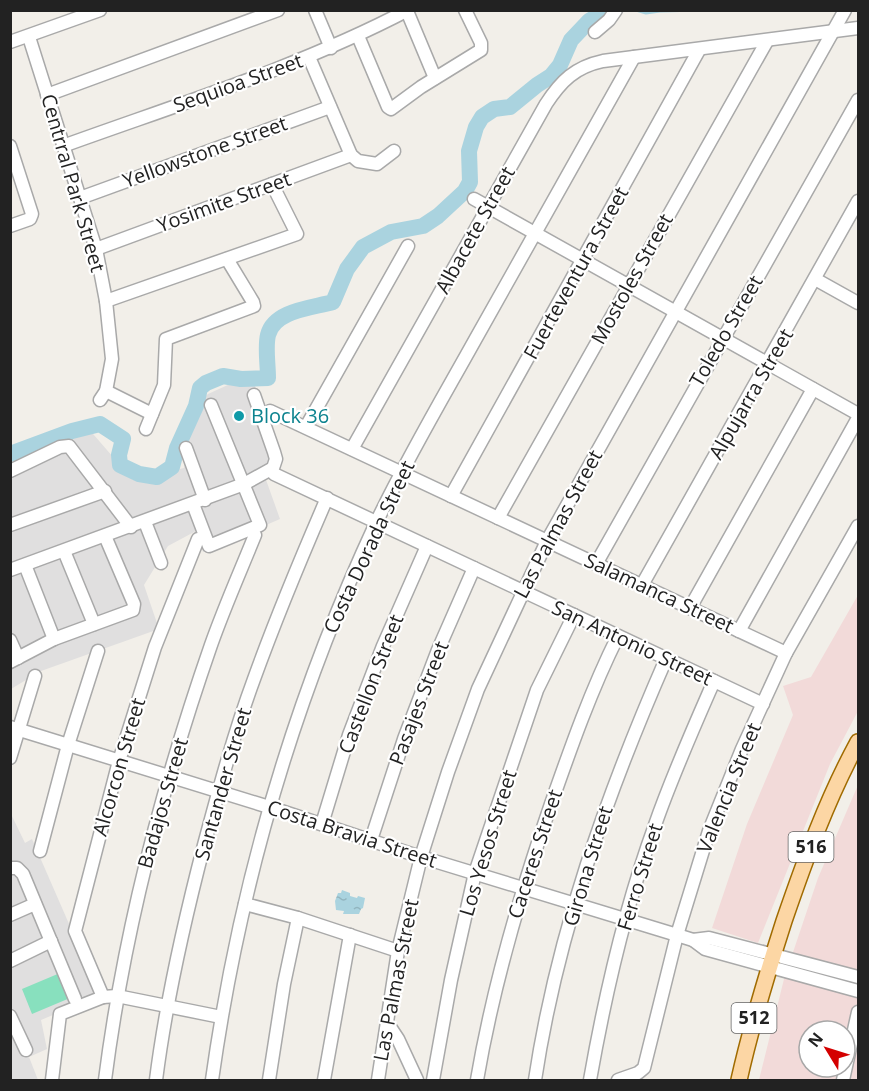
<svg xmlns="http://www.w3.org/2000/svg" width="869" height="1091" font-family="'Open Sans',sans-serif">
<defs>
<pattern id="water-ripples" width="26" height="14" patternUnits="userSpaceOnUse" patternTransform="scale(1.5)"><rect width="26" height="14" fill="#aad3df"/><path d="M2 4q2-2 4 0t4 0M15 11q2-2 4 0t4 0" fill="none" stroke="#92b5bf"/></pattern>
</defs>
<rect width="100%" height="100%" fill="#f2efe9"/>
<!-- residential -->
<g fill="#e0dfdf">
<path d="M 230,384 L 255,386 L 278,452 L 265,477 L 280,519 L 203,552 L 196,531 L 168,546 L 144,585 L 159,629 L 41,671 L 11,689 L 11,465 L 87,427 L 133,480 L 184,468 L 193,407 L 208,394 Z"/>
<path d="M 10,812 L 25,843 L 32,839 L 100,995 L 41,1020 L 47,1049 L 29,1057 L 38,1080 L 11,1080 Z"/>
</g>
<!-- commercial -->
<g fill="#f2dad9" fill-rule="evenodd">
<path d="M 858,595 L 858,711 L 830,764 L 758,943 L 712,928 L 747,824 L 793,715 L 783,686 L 811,677 Z"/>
<path d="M 858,785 L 858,1080 L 759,1080 L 784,979 L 818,878 ZM 809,1031 L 845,1031 L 845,1067 L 809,1067 Z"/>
</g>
<!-- pitch -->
<path fill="#88e0be" d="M 60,973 L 70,998 L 32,1014 L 22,989 Z"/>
<!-- water -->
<path fill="url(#water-ripples)" d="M 342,890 L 350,893 L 350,896 L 357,898 L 358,896 L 365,898 L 363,908 L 361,909 L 359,914 L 343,914 L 344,911 L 336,910 L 335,901 L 338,893 L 341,893 Z"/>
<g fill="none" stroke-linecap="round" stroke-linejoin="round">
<!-- stream -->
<path stroke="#aad3df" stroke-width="3" d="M 636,10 L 646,13 L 660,11 L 700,10"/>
<!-- river -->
<path stroke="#aad3df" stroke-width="16" d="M 10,454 L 72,431 L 100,424 L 123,439 L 119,455 L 120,465 L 139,474 L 157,477 L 172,467 L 177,448 L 196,406 L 200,388 L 206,383 L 223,376 L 241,379 L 268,378 C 268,364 265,347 268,335 C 274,310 313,308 333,302 L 347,269 L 363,247 L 391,232 L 423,226 L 438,216 L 465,191 L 470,182 L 469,151 L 476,127 L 482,117 L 494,109 L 510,107 L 537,85 L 551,76 L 560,65 L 571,40 L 589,21 L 608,10"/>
<!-- minor casing -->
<g stroke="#a9a9a9" stroke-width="15">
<g id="minor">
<path d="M 315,10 L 331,48"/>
<path d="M 407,11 L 435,78"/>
<path d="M 595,32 L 609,20 L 616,10"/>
<path d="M 358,36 L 388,107 L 391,109 L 421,87 L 481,50 L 481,43 L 465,10"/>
<path d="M 29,37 L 96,249 L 106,301 L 112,359 L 106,391 L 100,400"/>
<path d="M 10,42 L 100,10"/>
<path d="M 309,57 L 351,155 L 358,161 L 377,164 L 394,151"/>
<path d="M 47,95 L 278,10"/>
<path d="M 10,146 L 32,214 L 30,219 L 10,226"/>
<path d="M 63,146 C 179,104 299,67 408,10"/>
<path d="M 80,198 L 330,107"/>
<path d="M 474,199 L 858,414"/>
<path d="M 96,249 L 351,155"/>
<path d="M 815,279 L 858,303"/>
<path d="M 106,301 L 297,234 L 272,184"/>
<path d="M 106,391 L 152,414"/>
<path d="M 270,411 L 786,653"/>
<path d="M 306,427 L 408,246"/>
<path d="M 146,429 L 164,385 L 166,339 L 254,306 L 253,302 L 227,259"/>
<path d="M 186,448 L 205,500"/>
<path d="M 352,449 L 546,104 C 561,81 575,67 603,61 L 858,28"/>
<path d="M 10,471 L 60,447 L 69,446 L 131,527"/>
<path d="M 274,474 L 763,704"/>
<path d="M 451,496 L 699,50"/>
<path d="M 193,504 L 209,546 L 260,525 L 211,405"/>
<path d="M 498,518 L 767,41"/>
<path d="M 145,522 L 161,563"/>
<path d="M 10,525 L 105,491"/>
<path d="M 64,551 L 94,624"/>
<path d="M 596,564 L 858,100"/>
<path d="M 25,565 L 54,639"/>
<path d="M 10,570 L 244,484 L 273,468 L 276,459 L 274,452 L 254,395"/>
<path d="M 642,585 L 858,201"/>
<path d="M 690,608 L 813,389"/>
<path d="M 739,631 L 858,418"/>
<path d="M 10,640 L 18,658"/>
<path d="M 10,662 L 54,639 L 133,610 L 134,604 L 105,536"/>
<path d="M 10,727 L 269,807 L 421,857 L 677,935 L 693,940 L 705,949 L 858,991"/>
<path d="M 10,758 L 35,676"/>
<path d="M 322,824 L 349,735 L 383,646 L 427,546"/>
<path d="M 371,840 L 404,739 L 438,650 L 474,568"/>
<path d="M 40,851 L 68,745 L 98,651"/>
<path d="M 10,868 L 17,868 L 23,874 L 75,999"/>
<path d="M 245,904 L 298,918 L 398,951"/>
<path d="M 10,915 L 35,904"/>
<path d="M 693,940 L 709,938 L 858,977"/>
<path d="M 10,961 L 51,941"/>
<path d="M 103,997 L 75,931 L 119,761 L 155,647 L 198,539"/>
<path d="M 10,1016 L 26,1050"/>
<path d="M 386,1021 L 398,1039 L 417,1080"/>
<path d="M 52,1080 L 60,1014 L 103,997 L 117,996 L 221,1017"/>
<path d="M 105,1080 C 124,932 162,786 211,645 C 224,608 240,572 255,535"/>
<path d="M 156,1080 C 166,1001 184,922 204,845 C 219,789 234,733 254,679 C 276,618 301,558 327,498"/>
<path d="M 212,1080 C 239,888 294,699 376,523 C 406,460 441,401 475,340 C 528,246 581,151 634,57"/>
<path d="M 269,1080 L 284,984 L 298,918"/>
<path d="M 324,1080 L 350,935"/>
<path d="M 378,1080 L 398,951 L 421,857 L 448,772 L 478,689 L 547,541 L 845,10"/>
<path d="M 433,1080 L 451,980 L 475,873 L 537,690 L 574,615"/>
<path d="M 477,1080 C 493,986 520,894 551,804 C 571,747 591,690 618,636"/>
<path d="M 535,1080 C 557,934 607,794 666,659"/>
<path d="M 590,1080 C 605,995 625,907 655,825 C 672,776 693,729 714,681"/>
<path d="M 618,1080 L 638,1073 L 644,1068 L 677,935 L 709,831 L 742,749 L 786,653 L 858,526"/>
<path d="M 843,1080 L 858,1012"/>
</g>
</g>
<!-- major casing -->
<g stroke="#a06b00" stroke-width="18">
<path id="major" d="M 739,1080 C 751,1026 767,974 784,921 C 805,860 827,799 858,742"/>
</g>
<!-- minor -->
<use href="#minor" stroke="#fff" stroke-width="12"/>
<!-- major -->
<use href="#major" stroke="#fcd6a4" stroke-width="15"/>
</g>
<!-- markers -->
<circle fill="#0f9aa8" stroke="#fff" stroke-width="2" cx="239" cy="416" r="6"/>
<g text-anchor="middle" stroke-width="4.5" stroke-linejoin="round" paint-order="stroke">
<!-- shield labels -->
<g fill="#fff" stroke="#646464" stroke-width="1.5">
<rect x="788.5" y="832" width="45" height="30" rx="4.5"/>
<rect x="731.5" y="1003" width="45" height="30" rx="4.5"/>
</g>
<g font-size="18" font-weight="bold" fill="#222">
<text x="811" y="853">516</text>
<text x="754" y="1024">512</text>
</g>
<!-- street labels -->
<g font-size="20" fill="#222" stroke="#fff">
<text transform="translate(238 83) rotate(-20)" y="7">Sequioa Street</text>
<text transform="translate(205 152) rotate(-20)" y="7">Yellowstone Street</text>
<text transform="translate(73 183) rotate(74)" y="7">Centrral Park Street</text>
<text transform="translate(224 202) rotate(-20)" y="7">Yosimite Street</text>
<text transform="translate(475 230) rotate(-61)" y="7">Albacete Street</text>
<text transform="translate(576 273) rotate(-61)" y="7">Fuerteventura Street</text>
<text transform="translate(632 279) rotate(-61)" y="7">Mostoles Street</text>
<text transform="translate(726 331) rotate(-60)" y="7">Toledo Street</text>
<text transform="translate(751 394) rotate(-60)" y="7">Alpujarra Street</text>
<text transform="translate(558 524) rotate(-62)" y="7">Las Palmas Street</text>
<text transform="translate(369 547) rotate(-65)" y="7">Costa Dorada Street</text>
<text transform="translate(659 593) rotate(25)" y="7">Salamanca Street</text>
<text transform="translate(632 643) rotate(25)" y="7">San Antonio Street</text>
<text transform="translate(371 684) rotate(-69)" y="7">Castellon Street</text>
<text transform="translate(419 703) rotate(-69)" y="7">Pasajes Street</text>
<text transform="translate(119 767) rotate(-74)" y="7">Alcorcon Street</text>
<text transform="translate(223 784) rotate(-74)" y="7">Santander Street</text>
<text transform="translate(729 788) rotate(-68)" y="7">Valencia Street</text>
<text transform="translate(163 803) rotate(-74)" y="7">Badajos Street</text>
<text transform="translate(352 834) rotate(18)" y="7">Costa Bravia Street</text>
<text transform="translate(488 843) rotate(-73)" y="7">Los Yesos Street</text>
<text transform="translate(535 854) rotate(-72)" y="7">Caceres Street</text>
<text transform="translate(588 866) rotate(-73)" y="7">Girona Street</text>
<text transform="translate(640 877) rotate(-73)" y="7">Ferro Street</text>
<text transform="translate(396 980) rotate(-79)" y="7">Las Palmas Street</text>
</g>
<!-- culture labels -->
<g font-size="20" fill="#0d838f" stroke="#fff" text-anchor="start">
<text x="251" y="423">Block 36</text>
</g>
</g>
<!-- border -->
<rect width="869" height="1091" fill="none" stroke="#222222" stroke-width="24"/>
<!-- north arrow -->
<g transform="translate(827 1049) rotate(308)"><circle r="28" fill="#ffffff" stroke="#a7a7a7" stroke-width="1.5"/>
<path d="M0-4.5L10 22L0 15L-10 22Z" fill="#d40000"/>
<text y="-9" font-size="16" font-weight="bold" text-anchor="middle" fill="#222222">N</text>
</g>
</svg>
